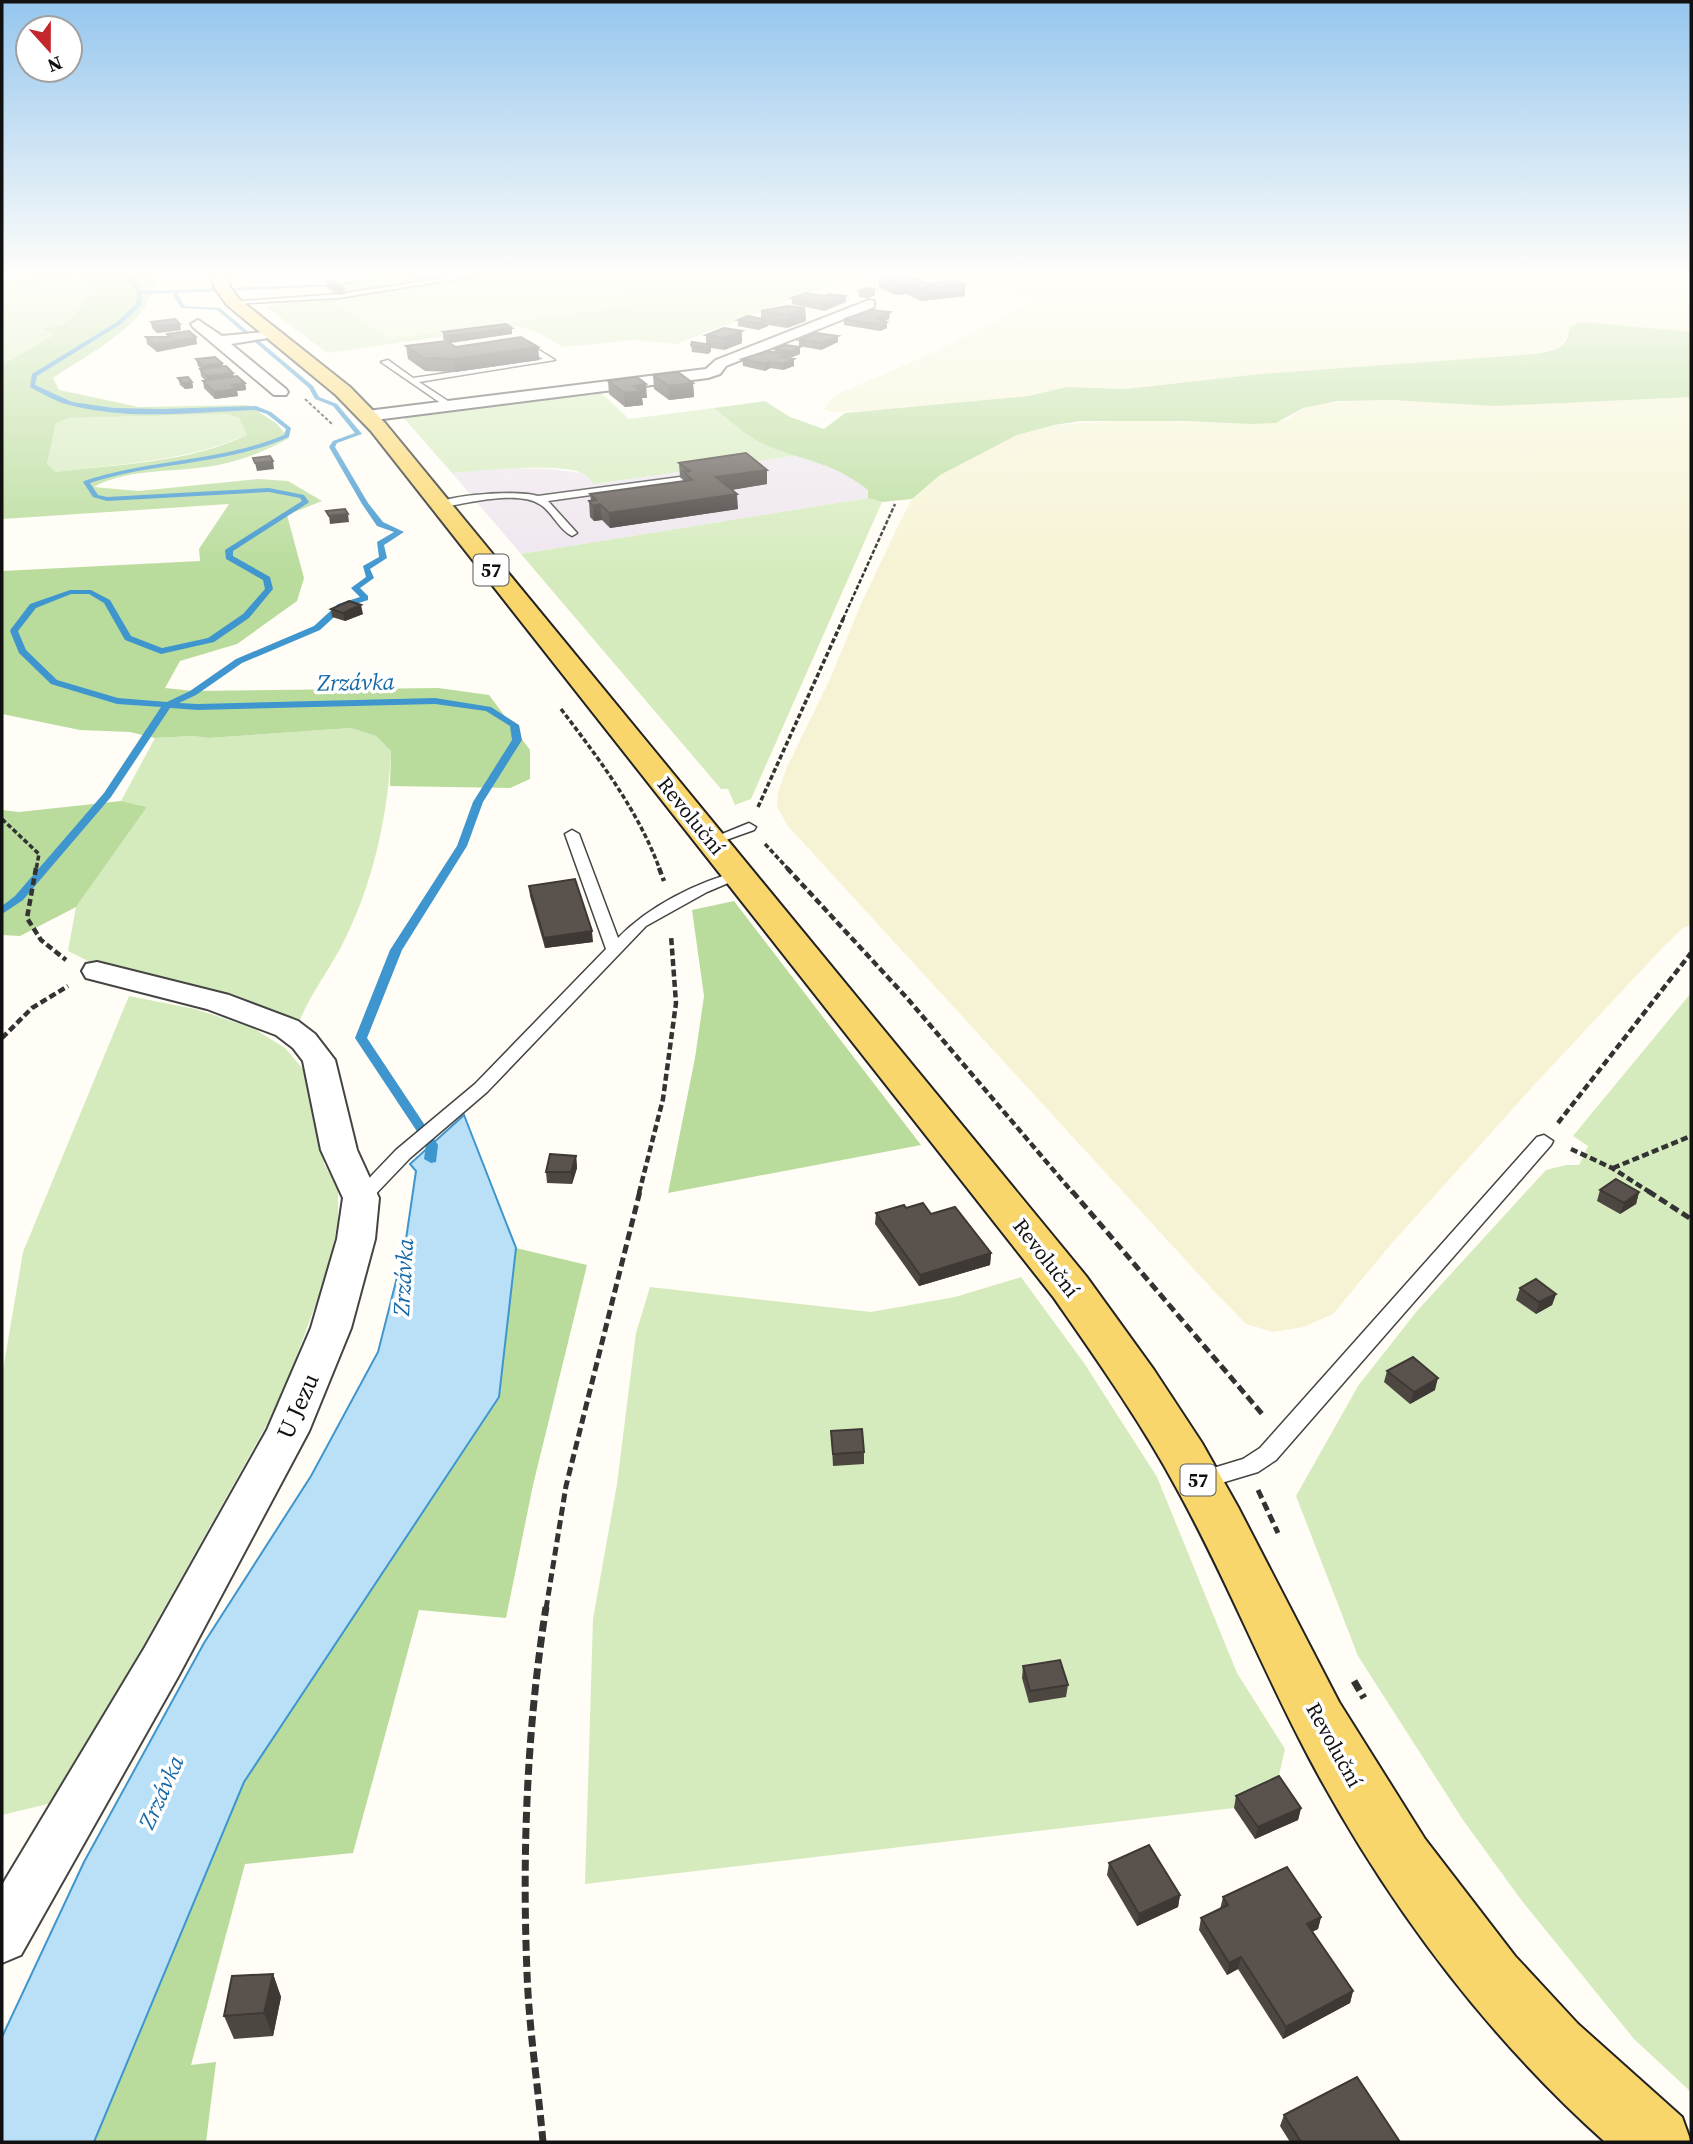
<svg xmlns="http://www.w3.org/2000/svg" width="1693" height="2144" font-family="'Source Serif 4',serif">
<rect width="100%" height="100%" fill="#fffdf5"/>
<!-- industrial -->
<path fill="#eee6ef" d="M 801,455 L 851,477 L 868,490 L 868,498 L 521,554 L 452,473 L 499,468 L 550,469 L 582,473 L 595,484 Z"/>
<!-- farmland -->
<g fill="#f6f3d4">
<path d="M 865,272 L 1691,272 L 1691,332 L 1573,323 L 1561,347 L 1536,354 L 1260,374 L 1125,389 L 1066,387 L 1029,396 L 889,410 L 830,412 L 824,409 L 826,404 L 840,393 L 930,354 L 1043,297 Z"/>
<path d="M 1691,397 L 1691,925 L 1683,928 L 1665,945 L 1536,1083 L 1392,1243 L 1333,1314 L 1304,1327 L 1273,1332 L 1246,1324 L 1213,1290 L 787,825 L 777,807 L 778,792 L 787,767 L 830,679 L 861,604 L 899,524 L 912,499 L 940,475 L 1017,435 L 1054,425 L 1133,420 L 1250,424 L 1286,420 L 1303,408 L 1319,404 L 1361,400 L 1422,401 L 1495,406 Z"/>
</g>
<!-- green -->
<g fill="#d5ebbd">
<path d="M 2,272 L 24,272 L 32,280 L 13,284 L 15,288 L 79,278 L 87,279 L 95,291 C 75,305 76,326 46,329 L 53,333 L 52,336 L 2,365 Z"/>
<path d="M 415,272 L 858,272 L 861,273 L 676,344 L 634,340 L 563,347 L 539,333 L 517,326 L 327,353 L 265,306 L 336,297 L 323,287 Z"/>
<path d="M 597,389 L 629,419 L 714,408 L 766,445 L 801,455 L 594,484 C 591,481 586,475 582,473 C 561,462 478,471 452,473 L 403,417 Z"/>
<path d="M 227,414 L 239,418 L 247,435 C 187,461 121,464 56,472 L 47,464 L 56,423 L 69,418 Z"/>
<path d="M 868,498 L 882,502 L 751,799 L 735,805 L 728,789 L 721,789 L 521,554 Z"/>
<path d="M 351,728 L 376,736 L 391,751 C 388,817 372,888 341,947 C 327,973 310,995 299,1022 L 94,964 L 68,951 L 76,907 L 147,807 L 121,801 L 155,738 L 193,736 L 208,738 Z"/>
<path d="M 1691,993 L 1691,2092 L 1634,2039 L 1522,1901 L 1463,1820 L 1358,1656 L 1296,1496 L 1358,1386 L 1417,1311 L 1546,1170 L 1566,1165 L 1579,1165 L 1588,1146 L 1573,1136 Z"/>
<path d="M 129,996 L 195,1009 L 253,1028 L 285,1048 L 303,1069 L 319,1108 L 324,1164 L 338,1189 L 338,1221 L 328,1271 L 280,1401 L 56,1802 L 2,1815 L 2,1376 L 23,1252 Z"/>
<path d="M 1021,1277 L 1084,1363 L 1157,1477 L 1237,1673 L 1285,1749 L 1276,1788 L 1234,1808 L 585,1884 L 593,1619 L 617,1484 L 636,1333 L 650,1287 L 871,1312 L 955,1297 Z"/>
</g>
<!-- forest -->
<g fill="#b9dc9c" fill-rule="evenodd">
<path d="M 24,272 L 165,273 L 152,286 C 151,323 82,358 53,378 L 59,390 L 139,407 L 248,405 L 276,423 L 289,438 C 265,452 234,463 206,467 C 171,472 125,469 94,487 L 138,491 L 258,479 L 288,481 L 322,501 L 287,515 L 304,578 L 297,601 L 237,644 L 180,661 L 165,688 L 194,691 L 438,688 L 489,695 L 530,750 L 530,779 L 510,788 L 390,786 L 391,751 L 376,736 L 351,728 L 208,738 L 193,736 L 155,738 L 130,732 L 80,730 L 2,714 L 2,571 L 200,561 L 199,549 L 229,504 L 2,519 L 2,365 L 52,336 L 53,333 L 42,328 C 76,328 74,307 95,291 L 87,280 L 79,278 L 15,288 L 12,284 L 32,280 ZM 227,414 L 239,418 L 247,435 C 188,463 120,464 56,472 L 47,464 L 56,423 L 69,418 Z"/>
<path d="M 1583,322 L 1691,332 L 1691,397 L 1495,406 L 1391,400 L 1337,401 L 1303,408 L 1276,423 L 1250,424 L 1185,421 L 1081,421 L 1054,425 L 1017,435 L 940,475 L 912,499 L 882,502 L 868,498 L 868,490 C 834,463 806,461 768,446 C 749,438 730,421 714,408 L 765,401 L 790,417 L 824,429 L 845,413 L 1029,396 L 1066,387 L 1125,389 L 1260,374 L 1536,354 C 1545,352 1556,351 1563,345 C 1574,333 1562,325 1583,322 Z"/>
<path d="M 121,801 L 147,807 L 76,907 L 20,936 L 2,935 L 2,810 L 19,812 Z"/>
<path d="M 734,901 L 921,1145 L 668,1193 L 695,1058 L 704,996 L 692,910 Z"/>
<path d="M 516,1248 L 587,1265 L 533,1485 L 506,1618 L 419,1610 L 353,1853 L 245,1864 L 191,2065 L 216,2062 L 206,2142 L 94,2142 L 244,1782 L 499,1397 Z"/>
</g>
<!-- pitch -->
<path fill="#e6f2cf" d="M 553,272 L 587,272 L 650,303 L 390,339 L 331,301 Z"/>
<!-- water -->
<path fill="#b9e0f7" stroke="#3f96cf" stroke-width="2" d="M 464,1115 L 516,1248 L 499,1397 L 244,1782 L 94,2142 L 2,2142 L 2,2037 L 84,1862 L 204,1643 L 311,1476 L 378,1352 L 405,1246 L 416,1171 L 410,1164 Z"/>
<g fill="none" stroke-linecap="round" stroke-linejoin="round">
<!-- stream -->
<path fill="#3f96cf" fill-rule="evenodd" d="M 136,272 L 141,272 L 134,281 L 141,291 L 338,284 L 394,272 L 405,272 L 338,286 L 177,293 L 185,306 L 220,308 L 313,386 L 319,397 L 337,404 L 362,434 L 337,443 L 335,447 L 368,503 L 383,522 L 404,532 L 384,545 L 387,558 L 370,569 L 374,578 L 360,588 L 368,596 L 368,600 L 344,608 L 320,630 L 242,663 L 196,695 L 179,703 L 198,704 L 435,698 L 491,707 L 519,725 L 522,740 L 483,802 L 467,846 L 402,950 L 367,1038 L 438,1145 L 436,1162 L 431,1163 L 424,1159 L 426,1145 L 355,1038 L 390,950 L 457,846 L 473,802 L 512,740 L 510,726 L 486,711 L 435,704 L 198,710 L 170,708 L 111,797 L 23,900 L 2,914 L 2,906 L 15,896 L 104,793 L 161,707 L 117,704 L 51,684 L 19,653 L 10,631 L 11,629 L 30,604 L 70,590 L 91,590 L 110,600 L 131,636 L 162,648 L 208,638 L 243,614 L 265,589 L 263,580 L 226,559 L 225,550 L 302,501 L 300,498 L 269,492 L 107,501 L 93,497 L 83,482 L 84,481 C 149,459 220,462 284,435 L 286,429 L 267,414 L 255,410 C 195,412 129,421 70,405 C 56,402 43,394 30,387 L 32,374 L 117,322 L 136,304 L 137,293 L 129,281 ZM 172,293 L 181,308 L 217,310 L 309,388 L 315,399 L 333,406 L 355,433 L 333,441 L 329,447 L 362,504 L 377,526 L 394,532 L 377,542 L 379,557 L 363,566 L 366,577 L 351,588 L 360,597 L 338,604 L 314,626 L 236,659 L 190,691 L 167,702 L 118,698 L 57,680 L 26,650 L 18,631 L 36,608 L 71,594 L 89,594 L 104,603 L 125,640 L 161,654 L 214,642 L 249,618 L 273,589 L 270,577 L 233,556 L 233,551 L 308,503 L 309,502 L 304,495 L 269,488 L 107,497 L 98,495 L 90,483 C 157,461 223,466 289,437 L 291,428 L 271,412 L 256,406 L 162,409 L 114,408 L 72,402 L 35,385 L 37,376 L 121,324 L 141,305 L 142,294 Z"/>
<!-- service casing -->
<g stroke="#444" stroke-width="3">
<g id="service">
<path d="M 461,272 L 470,272 L 474,276 L 339,298 L 233,304 L 229,302 L 339,294 L 464,275 Z"/>
<path d="M 517,340 L 523,340 L 555,360 L 419,382 L 451,403 L 448,408 L 381,362 L 388,360 L 413,378 L 543,359 L 517,344 Z"/>
<path d="M 680,477 L 685,480 L 683,482 L 548,501 L 577,533 L 572,536 C 559,530 553,513 541,505 C 518,489 465,504 438,508 L 433,505 C 449,494 519,490 538,496 Z"/>
<path d="M 749,823 L 756,827 L 754,830 L 712,845 L 705,841 Z"/>
<path d="M 572,830 L 579,834 L 618,938 C 649,906 697,882 740,871 L 747,875 L 707,892 L 646,926 L 487,1092 L 410,1158 L 368,1202 L 354,1202 L 351,1198 L 354,1194 L 396,1150 L 475,1084 L 606,949 L 565,834 Z"/>
<path d="M 1544,1135 L 1553,1141 L 1551,1145 L 1276,1460 L 1258,1472 L 1198,1490 L 1190,1487 L 1187,1481 L 1190,1475 L 1243,1459 L 1260,1448 L 1537,1137 Z"/>
</g>
</g>
<!-- minor casing -->
<g stroke="#444" stroke-width="4">
<g id="minor">
<path d="M 869,300 L 874,301 L 874,307 L 726,366 L 720,374 L 708,378 L 367,421 L 359,416 L 367,411 L 706,369 L 716,360 Z"/>
<path d="M 198,320 L 222,336 L 275,331 L 277,334 L 275,337 L 231,344 L 286,389 L 288,392 L 286,395 L 274,395 L 193,327 L 191,324 Z"/>
<path d="M 97,962 L 229,995 L 298,1021 L 315,1034 L 335,1060 L 357,1150 L 379,1198 L 375,1239 L 351,1328 L 309,1431 L 179,1675 L 21,1955 L 2,1963 L 2,1885 L 145,1647 L 267,1430 L 311,1328 L 337,1239 L 343,1198 L 321,1150 L 303,1061 L 293,1048 L 276,1035 L 207,1009 L 86,978 L 82,971 L 86,964 Z"/>
</g>
</g>
<!-- primary casing -->
<g stroke="#222" stroke-width="4">
<path id="primary" d="M 211,272 L 227,272 L 230,287 L 239,299 L 350,387 L 385,423 L 1086,1276 L 1154,1370 L 1202,1443 L 1238,1507 L 1339,1702 L 1425,1839 L 1515,1956 L 1578,2024 L 1682,2117 L 1691,2142 L 1605,2142 C 1489,2038 1395,1914 1320,1778 C 1268,1684 1229,1583 1177,1489 C 1141,1422 1097,1360 1054,1298 L 371,431 L 336,395 L 227,305 L 214,287 Z"/>
</g>
<!-- path-far5 -->
<path stroke="#333" stroke-width="2" stroke-dasharray="3.5 2" stroke-linecap="butt" d="M 305,399 L 332,424"/>
<!-- path-far4 -->
<path stroke="#333" stroke-width="2.5" stroke-dasharray="4.5 2" stroke-linecap="butt" d="M 843,619 L 895,504"/>
<!-- path-far3 -->
<g stroke="#333" stroke-width="3.5" stroke-dasharray="5 2.5" stroke-linecap="butt">
<path d="M 561,709 C 599,759 638,810 660,870"/>
<path d="M 758,807 L 844,617"/>
<path d="M 2,819 L 39,854 L 36,870"/>
<path d="M 765,844 L 789,870"/>
</g>
<!-- path-far2 -->
<g stroke="#333" stroke-width="4.5" stroke-dasharray="7 3.5" stroke-linecap="butt">
<path d="M 36,868 L 27,918 L 41,940 L 66,960"/>
<path d="M 659,868 L 664,881"/>
<path d="M 787,868 L 907,998 L 1073,1193"/>
<path d="M 2,1038 L 32,1008 L 68,986"/>
<path d="M 1558,1123 L 1691,953"/>
<path d="M 1571,1149 L 1612,1168 L 1651,1193"/>
<path d="M 1613,1168 L 1691,1136"/>
<path d="M 639,1193 L 663,1099 L 676,1003 L 671,935"/>
</g>
<!-- path-far1 -->
<g stroke="#333" stroke-width="5" stroke-dasharray="9 4.5" stroke-linecap="butt">
<path d="M 1072,1191 L 1263,1415"/>
<path d="M 1648,1191 L 1691,1219"/>
<path d="M 1258,1490 L 1278,1533"/>
<path d="M 546,1609 L 566,1486 L 640,1191"/>
</g>
<!-- path -->
<g stroke="#333" stroke-width="7" stroke-dasharray="11 5" stroke-linecap="butt">
<path d="M 1354,1681 L 1364,1698"/>
<path d="M 543,2142 C 538,2086 529,2029 527,1973 C 522,1851 527,1728 546,1607"/>
</g>
<!-- service -->
<use href="#service" fill="#fff" fill-rule="evenodd"/>
<!-- minor -->
<use href="#minor" fill="#fff" fill-rule="evenodd"/>
<!-- primary -->
<use href="#primary" fill="#f9d66b" fill-rule="evenodd"/>
</g>
<!-- wall -->
<g fill="#4d4742">
<path d="M 410,272 L 455,272 L 455,275 L 417,280 L 411,276 Z"/>
<path d="M 879,276 L 929,284 L 965,284 L 965,296 L 921,301 L 906,294 L 895,295 L 879,287 Z"/>
<path d="M 327,282 L 344,288 L 345,294 L 338,295 L 328,288 Z"/>
<path d="M 875,289 L 875,295 L 868,298 L 859,297 L 859,291 Z"/>
<path d="M 824,296 L 846,302 L 824,311 L 792,304 L 792,298 Z"/>
<path d="M 805,308 L 806,321 L 787,328 L 768,325 L 768,326 L 758,330 L 738,326 L 738,320 L 761,319 L 761,311 Z"/>
<path d="M 890,312 L 889,319 L 884,321 L 887,322 L 887,328 L 880,331 L 844,325 L 844,319 Z"/>
<path d="M 151,322 L 181,330 L 157,333 L 152,328 Z"/>
<path d="M 742,331 L 742,343 L 724,350 L 711,348 L 711,351 L 708,354 L 692,352 L 691,345 L 706,344 L 706,335 Z"/>
<path d="M 443,332 L 512,334 L 450,343 L 456,347 L 538,347 L 539,360 L 455,372 L 425,371 L 408,359 L 406,346 L 446,341 L 443,339 Z"/>
<path d="M 167,334 L 197,344 L 157,352 L 147,344 L 146,337 L 167,337 Z"/>
<path d="M 838,336 L 838,342 L 821,350 L 799,346 L 799,340 Z"/>
<path d="M 775,349 L 800,354 L 790,358 L 794,366 L 783,370 L 770,368 L 765,371 L 743,366 L 742,359 L 775,352 Z"/>
<path d="M 196,359 L 222,363 L 223,366 L 234,377 L 245,383 L 246,390 L 237,391 L 238,396 L 215,399 L 204,388 L 203,381 L 206,381 L 201,376 L 200,369 L 201,369 L 198,366 Z"/>
<path d="M 653,375 L 693,383 L 694,397 L 669,400 L 654,389 Z"/>
<path d="M 178,378 L 192,382 L 193,388 L 185,389 L 180,385 Z"/>
<path d="M 608,381 L 647,398 L 642,398 L 643,405 L 625,407 L 609,394 Z"/>
<path d="M 679,463 L 767,470 L 767,484 L 732,490 L 738,509 L 610,528 L 602,520 L 594,521 L 590,517 L 589,501 L 591,501 L 590,494 L 684,481 L 680,477 Z"/>
<path d="M 331,609 L 363,614 L 345,621 L 332,617 Z"/>
<path d="M 529,886 L 593,942 L 545,948 L 530,896 Z"/>
<path d="M 576,1156 L 577,1168 L 572,1184 L 547,1183 L 546,1172 Z"/>
<path d="M 1600,1190 L 1639,1192 L 1636,1204 L 1620,1214 L 1597,1201 Z"/>
<path d="M 906,1208 L 931,1214 L 991,1253 L 990,1265 L 919,1286 L 875,1224 L 876,1213 Z"/>
<path d="M 1520,1288 L 1556,1294 L 1552,1305 L 1536,1314 L 1516,1300 Z"/>
<path d="M 1387,1371 L 1435,1390 L 1410,1404 L 1384,1382 Z"/>
<path d="M 831,1431 L 864,1452 L 864,1464 L 833,1466 Z"/>
<path d="M 1023,1666 L 1068,1685 L 1066,1697 L 1029,1703 L 1022,1678 Z"/>
<path d="M 1236,1796 L 1301,1808 L 1298,1820 L 1255,1839 L 1234,1808 Z"/>
<path d="M 1109,1863 L 1180,1895 L 1178,1907 L 1137,1926 L 1107,1875 Z"/>
<path d="M 1223,1897 L 1321,1917 L 1318,1929 L 1312,1932 L 1353,1991 L 1350,2003 L 1283,2039 L 1238,1969 L 1227,1975 L 1199,1930 L 1201,1918 L 1220,1909 Z"/>
<path d="M 273,1974 L 281,1997 L 273,2036 L 234,2039 L 224,2016 Z"/>
<path d="M 1284,2115 L 1400,2142 L 1290,2142 L 1280,2126 Z"/>
</g>
<!-- shaded-wall -->
<g fill="#3f3936">
<path d="M 280,272 L 306,272 L 306,276 L 281,277 Z"/>
<path d="M 416,272 L 455,272 L 455,275 L 417,280 Z"/>
<path d="M 906,282 L 906,294 L 895,295 L 896,283 Z"/>
<path d="M 965,284 L 965,296 L 921,301 L 921,289 Z"/>
<path d="M 344,288 L 345,294 L 338,295 L 337,289 Z"/>
<path d="M 875,289 L 875,295 L 868,298 L 868,292 Z"/>
<path d="M 846,296 L 846,302 L 824,311 L 824,305 Z"/>
<path d="M 805,308 L 806,321 L 787,328 L 787,315 Z"/>
<path d="M 890,312 L 889,319 L 876,324 L 876,318 Z"/>
<path d="M 767,320 L 768,326 L 758,330 L 758,323 Z"/>
<path d="M 887,322 L 887,328 L 880,331 L 880,325 Z"/>
<path d="M 180,324 L 181,330 L 157,333 L 156,327 Z"/>
<path d="M 512,328 L 512,334 L 449,343 L 449,336 Z"/>
<path d="M 742,331 L 742,343 L 724,350 L 724,338 Z"/>
<path d="M 838,336 L 838,342 L 821,350 L 821,343 Z"/>
<path d="M 196,337 L 197,344 L 157,352 L 155,345 Z"/>
<path d="M 711,345 L 711,351 L 708,354 L 708,348 Z"/>
<path d="M 538,347 L 539,360 L 455,372 L 454,359 Z"/>
<path d="M 800,347 L 800,354 L 789,358 L 789,352 Z"/>
<path d="M 794,359 L 794,366 L 783,370 L 783,364 Z"/>
<path d="M 770,362 L 770,368 L 765,371 L 765,364 Z"/>
<path d="M 222,363 L 224,370 L 205,372 L 203,366 Z"/>
<path d="M 233,373 L 234,379 L 208,383 L 207,376 Z"/>
<path d="M 192,382 L 193,388 L 185,389 L 183,383 Z"/>
<path d="M 245,383 L 246,390 L 237,391 L 238,396 L 215,399 L 214,392 L 232,385 Z"/>
<path d="M 693,383 L 694,397 L 669,400 L 668,386 Z"/>
<path d="M 646,384 L 647,398 L 642,398 L 643,405 L 625,407 L 624,393 L 634,386 Z"/>
<path d="M 273,461 L 274,469 L 257,471 L 255,463 Z"/>
<path d="M 767,470 L 767,484 L 717,492 L 716,477 Z"/>
<path d="M 737,494 L 738,509 L 610,528 L 609,513 Z"/>
<path d="M 600,504 L 602,520 L 594,521 L 593,506 Z"/>
<path d="M 348,514 L 349,522 L 330,524 L 329,516 Z"/>
<path d="M 361,605 L 363,614 L 345,621 L 343,613 Z"/>
<path d="M 592,931 L 593,942 L 545,948 L 544,938 Z"/>
<path d="M 576,1156 L 577,1168 L 572,1184 L 571,1172 Z"/>
<path d="M 1639,1192 L 1636,1204 L 1620,1214 L 1624,1203 Z"/>
<path d="M 991,1253 L 990,1265 L 919,1286 L 920,1275 Z"/>
<path d="M 1556,1294 L 1552,1305 L 1536,1314 L 1539,1302 Z"/>
<path d="M 1438,1378 L 1435,1390 L 1410,1404 L 1414,1392 Z"/>
<path d="M 1301,1808 L 1298,1820 L 1255,1839 L 1258,1827 Z"/>
<path d="M 1180,1895 L 1178,1907 L 1137,1926 L 1139,1914 Z"/>
<path d="M 1321,1917 L 1318,1929 L 1303,1936 L 1307,1924 Z"/>
<path d="M 1241,1957 L 1238,1969 L 1227,1975 L 1229,1963 Z"/>
<path d="M 273,1974 L 281,1997 L 273,2036 L 264,2013 Z"/>
<path d="M 1353,1991 L 1350,2003 L 1283,2039 L 1286,2027 Z"/>
</g>
<!-- building -->
<g fill="#5a524d" stroke="#3f3936" stroke-width="2">
<path d="M 905,273 L 929,284 L 957,280 L 965,284 L 921,289 L 906,282 L 896,283 L 879,276 Z"/>
<path d="M 334,281 L 344,288 L 337,289 L 327,282 Z"/>
<path d="M 866,288 L 875,289 L 868,292 L 859,291 Z"/>
<path d="M 806,293 L 824,296 L 829,294 L 846,296 L 824,305 L 792,298 Z"/>
<path d="M 788,306 L 805,308 L 787,315 L 761,311 Z"/>
<path d="M 873,310 L 890,312 L 876,318 L 887,322 L 880,325 L 844,319 Z"/>
<path d="M 748,316 L 767,320 L 758,323 L 738,320 Z"/>
<path d="M 175,319 L 180,324 L 156,327 L 151,322 Z"/>
<path d="M 506,324 L 512,328 L 449,336 L 443,332 Z"/>
<path d="M 724,328 L 742,331 L 724,338 L 706,335 Z"/>
<path d="M 189,331 L 196,337 L 155,345 L 146,337 L 170,337 L 167,334 Z"/>
<path d="M 816,333 L 838,336 L 821,343 L 799,340 Z"/>
<path d="M 521,337 L 538,347 L 454,359 L 424,358 L 406,346 L 446,341 L 456,347 Z"/>
<path d="M 692,342 L 711,345 L 708,348 L 691,345 Z"/>
<path d="M 785,345 L 800,347 L 789,352 L 775,349 Z"/>
<path d="M 767,351 L 788,354 L 782,357 L 794,359 L 783,364 L 770,362 L 765,364 L 742,359 Z"/>
<path d="M 215,357 L 222,363 L 203,366 L 196,359 Z"/>
<path d="M 226,366 L 233,373 L 207,376 L 200,369 Z"/>
<path d="M 678,372 L 693,383 L 668,386 L 653,375 Z"/>
<path d="M 237,376 L 245,383 L 232,385 L 236,389 L 214,392 L 203,381 Z"/>
<path d="M 188,377 L 192,382 L 183,383 L 178,378 Z"/>
<path d="M 637,377 L 646,384 L 634,386 L 642,391 L 624,393 L 608,381 Z"/>
<path d="M 746,453 L 767,470 L 716,477 L 737,494 L 609,513 L 600,504 L 593,506 L 589,501 L 596,500 L 590,494 L 692,480 L 684,472 L 690,471 L 679,463 Z"/>
<path d="M 270,456 L 273,461 L 255,463 L 253,458 Z"/>
<path d="M 345,509 L 348,514 L 329,516 L 326,511 Z"/>
<path d="M 349,601 L 361,605 L 343,613 L 331,609 Z"/>
<path d="M 575,879 L 592,931 L 544,938 L 529,886 Z"/>
<path d="M 550,1154 L 576,1156 L 571,1172 L 546,1172 Z"/>
<path d="M 1616,1179 L 1639,1192 L 1624,1203 L 1600,1190 Z"/>
<path d="M 923,1203 L 931,1214 L 955,1207 L 991,1253 L 920,1275 L 876,1213 L 904,1205 L 906,1208 Z"/>
<path d="M 1536,1279 L 1556,1294 L 1539,1302 L 1520,1288 Z"/>
<path d="M 1413,1357 L 1438,1378 L 1414,1392 L 1387,1371 Z"/>
<path d="M 862,1429 L 864,1452 L 833,1454 L 831,1431 Z"/>
<path d="M 1060,1660 L 1068,1685 L 1030,1691 L 1023,1666 Z"/>
<path d="M 1279,1776 L 1301,1808 L 1258,1827 L 1236,1796 Z"/>
<path d="M 1149,1845 L 1180,1895 L 1139,1914 L 1109,1863 Z"/>
<path d="M 1287,1867 L 1321,1917 L 1307,1924 L 1353,1991 L 1286,2027 L 1241,1957 L 1229,1963 L 1201,1918 L 1228,1905 L 1223,1897 Z"/>
<path d="M 273,1974 L 264,2013 L 224,2016 L 232,1976 Z"/>
<path d="M 1357,2077 L 1400,2142 L 1301,2142 L 1284,2115 Z"/>
</g>
<!-- sky -->
<linearGradient id="sky" x2="0" y2="1"><stop stop-color="#95c6ee"/><stop offset="0.48" stop-color="#fffefa"/><stop offset="1" stop-color="#fffefa" stop-opacity="0"/></linearGradient>
<rect width="1693" height="572" fill="url(#sky)"/>
<g text-anchor="middle" stroke-width="7" stroke-linejoin="round" paint-order="stroke">
<!-- shield labels -->
<g fill="#fff" stroke="#585858" stroke-width="2">
<rect x="473.5" y="554.5" width="35" height="31" rx="5"/>
<rect x="1180.5" y="1464.5" width="35" height="31" rx="5"/>
</g>
<g font-size="19" font-weight="bold" fill="#111">
<text x="491" y="577">57</text>
<text x="1198" y="1487">57</text>
</g>
<!-- street labels -->
<g font-size="21" fill="#111" stroke="#fff">
<text transform="translate(691 816) rotate(51)" y="7">Revoluční</text>
<text transform="translate(1046 1258) rotate(52)" y="7">Revoluční</text>
<text transform="translate(1334 1745) rotate(61)" y="7">Revoluční</text>
</g>
<!-- water labels -->
<g font-size="23" font-style="italic" fill="#1768a6" stroke="#fff">
<text transform="translate(356 682) rotate(-1)" y="8">Zrzávka</text>
<text transform="translate(403 1277) rotate(-87)" y="8">Zrzávka</text>
<text transform="translate(161 1792) rotate(-66)" y="8">Zrzávka</text>
</g>
<!-- near-street labels -->
<g font-size="24" fill="#111" stroke="#fff">
<text transform="translate(298 1406) rotate(-66)" y="8">U Jezu</text>
</g>
</g>
<!-- border -->
<rect width="1693" height="2144" fill="none" stroke="#111111" stroke-width="7"/>
<!-- north arrow -->
<g transform="translate(49 49) rotate(159)"><circle r="33" fill="#ffffff" stroke="#a0a0a0" stroke-width="2"/>
<path d="M0-5L12 26L0 18L-12 26Z" fill="#c4262e"/>
<text y="-10" font-size="19" font-weight="bold" text-anchor="middle" fill="#111111">N</text>
</g>
</svg>
